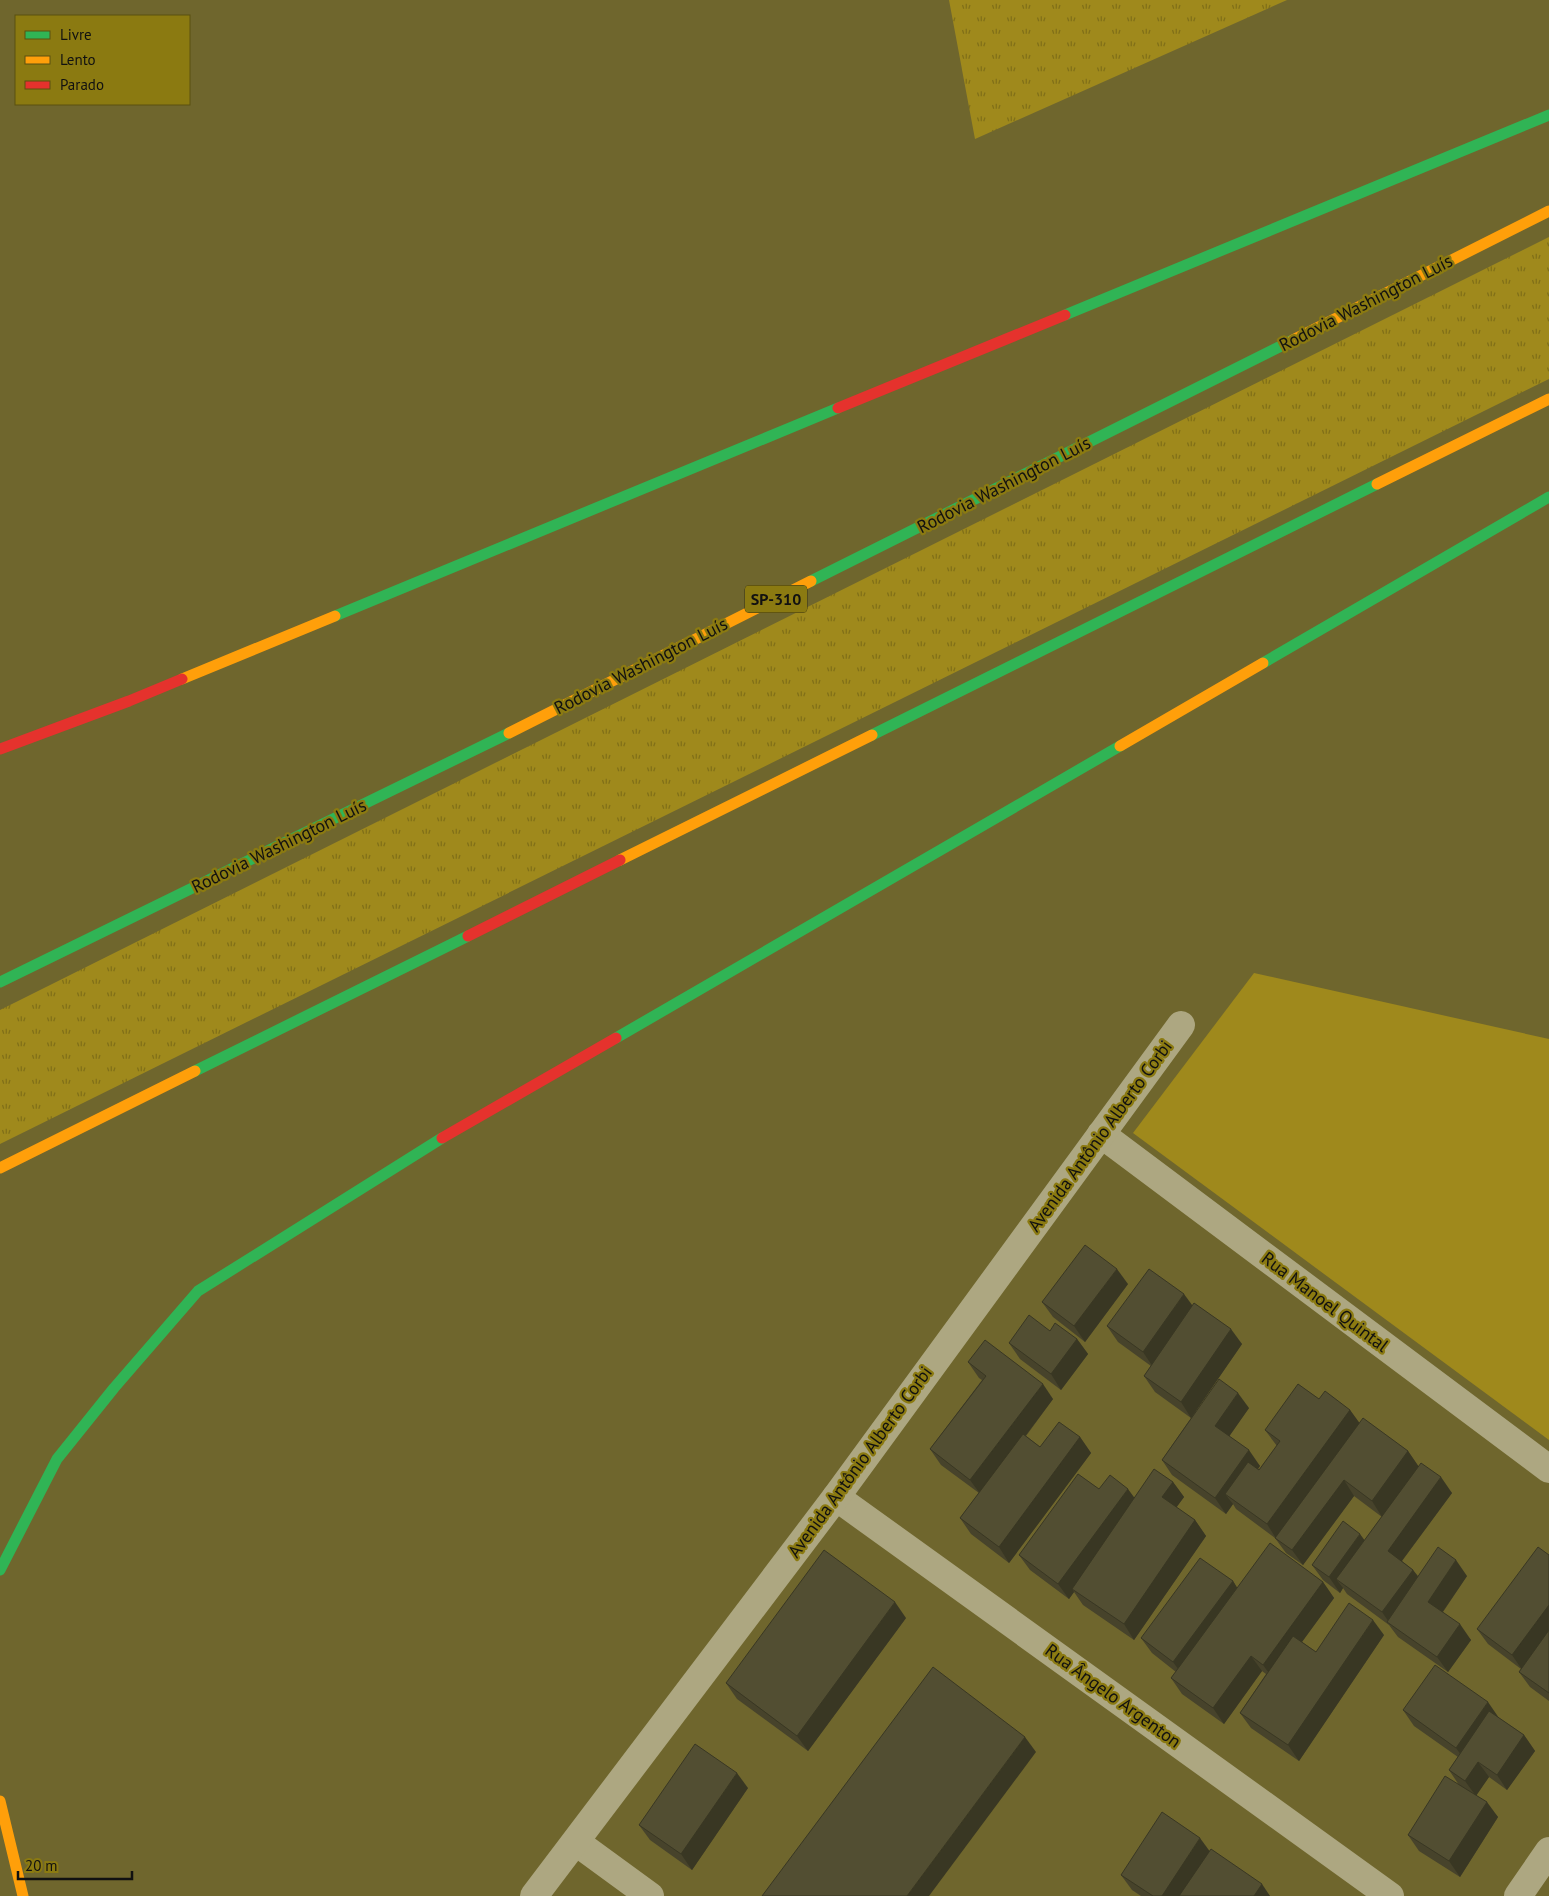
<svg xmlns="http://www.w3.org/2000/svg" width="1549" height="1896" font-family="'PT Sans',sans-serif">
<defs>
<pattern id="grass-tufts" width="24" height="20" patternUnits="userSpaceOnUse" patternTransform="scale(1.25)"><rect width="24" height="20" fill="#9f891c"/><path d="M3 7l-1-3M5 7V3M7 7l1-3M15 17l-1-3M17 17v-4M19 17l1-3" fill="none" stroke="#806f17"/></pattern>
</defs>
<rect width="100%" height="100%" fill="#6f662d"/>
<!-- grass -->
<g fill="url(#grass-tufts)">
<path d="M 949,0 L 1287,0 L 975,139 Z"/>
<path d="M 1549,237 L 1549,379 L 0,1144 L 0,1010 Z"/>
</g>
<!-- park -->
<path fill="#9f891c" d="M 1254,973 L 1549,1039 L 1549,1440 L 1133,1133 Z"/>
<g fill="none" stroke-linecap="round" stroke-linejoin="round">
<!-- street -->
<g stroke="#ada781" stroke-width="28">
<path d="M 1101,1134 L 1549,1469"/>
<path d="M 836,1497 L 1390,1896"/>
<path d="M 576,1842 L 650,1896"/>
<path d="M 534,1896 L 836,1497 L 1181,1025"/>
<path d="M 1518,1896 L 1549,1851"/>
</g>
<!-- fast -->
<g stroke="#30b455" stroke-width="11">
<path d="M 1065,315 L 1549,115"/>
<path d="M 811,581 L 1293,340"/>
<path d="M 335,616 L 838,408"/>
<path d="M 1263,663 L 1549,497"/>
<path d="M 872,735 L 1377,484"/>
<path d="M 0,982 L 509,733"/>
<path d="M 616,1038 L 1120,746"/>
<path d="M 195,1071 L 468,936"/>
<path d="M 0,1570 L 57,1459 L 114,1388 L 198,1291 L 442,1138"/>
</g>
<!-- slow -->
<g stroke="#ff9f0a" stroke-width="11">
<path d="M 1293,340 L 1549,211"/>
<path d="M 1377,484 L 1549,399"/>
<path d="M 182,679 L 335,616"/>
<path d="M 509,733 L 811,581"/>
<path d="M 1120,746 L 1263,663"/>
<path d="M 620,860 L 872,735"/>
<path d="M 0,1168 L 195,1071"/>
<path d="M 0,1801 L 23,1896"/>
</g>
<!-- jam -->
<g stroke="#e5322d" stroke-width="11">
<path d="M 838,408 L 1065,315"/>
<path d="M 0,749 L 129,701 L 182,679"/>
<path d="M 468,936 L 620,860"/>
<path d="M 442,1138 L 616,1038"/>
</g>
</g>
<!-- wall -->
<g fill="#47432b">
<path d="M 1128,1284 L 1085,1342 L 1053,1317 L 1042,1302 Z"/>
<path d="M 1193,1306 L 1242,1344 L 1196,1411 L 1249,1408 L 1229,1436 L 1260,1466 L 1258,1469 L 1259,1470 L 1277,1446 L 1265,1430 L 1319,1399 L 1350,1410 L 1359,1423 L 1408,1451 L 1418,1466 L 1452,1493 L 1402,1561 L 1413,1570 L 1418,1576 L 1467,1576 L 1443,1612 L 1471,1640 L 1448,1672 L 1398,1637 L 1389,1625 L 1347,1594 L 1343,1588 L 1340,1593 L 1323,1580 L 1312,1565 L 1365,1540 L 1382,1517 L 1354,1496 L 1303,1565 L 1286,1553 L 1275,1538 L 1236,1509 L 1233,1504 L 1226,1514 L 1172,1475 L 1162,1460 L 1191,1418 L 1155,1392 L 1144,1376 L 1151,1366 L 1118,1342 L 1107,1326 Z"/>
<path d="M 1077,1339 L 1088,1354 L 1061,1390 L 1020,1359 L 1009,1343 Z"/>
<path d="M 968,1362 L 1053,1399 L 1026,1436 L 1040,1447 L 1080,1437 L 1091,1453 L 1009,1563 L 971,1534 L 960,1518 L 979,1493 L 941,1465 L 930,1449 L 982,1380 L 979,1378 Z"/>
<path d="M 1173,1482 L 1184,1497 L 1176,1508 L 1195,1520 L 1206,1536 L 1134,1640 L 1083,1605 L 1074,1592 L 1069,1599 L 1030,1570 L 1019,1555 L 1099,1489 L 1134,1498 Z"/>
<path d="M 1549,1555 L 1549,1701 L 1530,1687 L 1519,1672 L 1521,1669 L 1488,1644 L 1477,1629 Z"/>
<path d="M 1233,1581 L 1237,1588 L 1323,1582 L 1334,1598 L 1302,1642 L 1316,1652 L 1384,1635 L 1299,1761 L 1251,1728 L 1240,1713 L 1266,1674 L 1262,1671 L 1224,1724 L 1182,1694 L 1171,1678 L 1176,1672 L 1152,1653 L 1141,1638 Z"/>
<path d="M 906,1618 L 808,1751 L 737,1699 L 726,1683 Z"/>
<path d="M 1403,1710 L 1499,1718 L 1524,1735 L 1535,1751 L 1507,1790 L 1489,1777 L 1476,1795 L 1498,1817 L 1460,1877 L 1419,1851 L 1408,1835 L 1459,1785 L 1449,1770 L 1458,1757 L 1414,1726 Z"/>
<path d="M 748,1788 L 692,1870 L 650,1840 L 639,1825 Z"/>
<path d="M 1210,1851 L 1270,1896 L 1141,1896 L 1132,1890 L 1121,1875 Z"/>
</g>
<!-- shaded-wall -->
<g fill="#393723">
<path d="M 1117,1269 L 1128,1284 L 1085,1342 L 1074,1326 Z"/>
<path d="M 1184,1294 L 1195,1309 L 1153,1367 L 1143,1352 Z"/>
<path d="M 1231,1329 L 1242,1344 L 1191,1418 L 1181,1402 Z"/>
<path d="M 1077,1339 L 1088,1354 L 1061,1390 L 1051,1374 Z"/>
<path d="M 1043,1384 L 1053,1399 L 981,1495 L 970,1480 Z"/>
<path d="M 1238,1393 L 1249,1408 L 1226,1441 L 1215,1426 Z"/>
<path d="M 1350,1410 L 1361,1425 L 1277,1540 L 1267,1524 Z"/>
<path d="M 1080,1437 L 1091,1453 L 1009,1563 L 999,1547 Z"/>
<path d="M 1249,1450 L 1260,1466 L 1235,1501 L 1225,1494 L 1233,1504 L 1226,1514 L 1215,1498 Z"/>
<path d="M 1408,1451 L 1419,1467 L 1382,1517 L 1372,1501 Z"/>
<path d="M 1441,1477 L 1452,1493 L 1398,1566 L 1388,1551 Z"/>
<path d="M 1344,1480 L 1354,1496 L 1303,1565 L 1292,1550 Z"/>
<path d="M 1173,1482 L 1184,1497 L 1172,1513 L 1162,1497 Z"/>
<path d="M 1128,1489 L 1139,1504 L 1072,1589 L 1074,1592 L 1069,1599 L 1058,1584 Z"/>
<path d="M 1195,1520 L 1206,1536 L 1134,1640 L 1124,1624 Z"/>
<path d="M 1360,1534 L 1371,1549 L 1336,1579 L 1343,1588 L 1340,1593 L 1329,1577 Z"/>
<path d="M 1456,1560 L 1467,1576 L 1439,1617 L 1428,1602 Z"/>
<path d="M 1413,1570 L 1424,1585 L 1391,1625 L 1382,1612 Z"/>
<path d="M 1233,1581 L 1243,1597 L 1184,1677 L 1173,1662 Z"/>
<path d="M 1323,1582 L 1334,1598 L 1274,1680 L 1263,1665 Z"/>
<path d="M 895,1602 L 906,1618 L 808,1751 L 797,1736 Z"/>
<path d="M 1549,1605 L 1549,1635 L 1523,1671 L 1512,1655 Z"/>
<path d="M 1373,1620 L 1384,1635 L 1299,1761 L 1288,1745 Z"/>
<path d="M 1460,1624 L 1471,1640 L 1448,1672 L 1437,1657 Z"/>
<path d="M 1251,1656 L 1262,1671 L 1224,1724 L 1213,1708 Z"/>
<path d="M 1488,1702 L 1499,1718 L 1467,1763 L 1456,1748 Z"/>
<path d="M 1524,1735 L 1535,1751 L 1507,1790 L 1497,1775 Z"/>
<path d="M 1025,1737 L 1036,1752 L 929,1896 L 907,1896 Z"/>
<path d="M 1478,1762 L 1489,1777 L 1476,1796 L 1465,1781 Z"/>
<path d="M 737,1773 L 748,1788 L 692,1870 L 681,1854 Z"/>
<path d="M 1487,1802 L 1498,1817 L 1460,1877 L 1449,1861 Z"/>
<path d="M 1200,1838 L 1211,1853 L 1183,1896 L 1162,1896 Z"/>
<path d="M 1262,1884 L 1270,1896 L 1254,1896 Z"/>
</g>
<!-- building -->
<g fill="#524e32" stroke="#393723">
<path d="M 1085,1245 L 1117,1269 L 1074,1326 L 1042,1302 Z"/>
<path d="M 1149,1269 L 1184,1294 L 1143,1352 L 1107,1326 Z"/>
<path d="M 1194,1303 L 1231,1329 L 1181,1402 L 1144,1376 Z"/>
<path d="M 1029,1315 L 1050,1331 L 1055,1323 L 1077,1339 L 1051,1374 L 1009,1343 Z"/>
<path d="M 985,1340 L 1043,1384 L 970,1480 L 930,1449 L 986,1376 L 968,1362 Z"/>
<path d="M 1219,1379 L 1238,1393 L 1215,1426 L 1249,1450 L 1215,1498 L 1162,1460 Z"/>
<path d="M 1298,1384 L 1319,1399 L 1325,1391 L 1350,1410 L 1267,1524 L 1225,1494 L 1248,1462 L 1259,1470 L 1280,1441 L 1265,1430 Z"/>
<path d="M 1363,1418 L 1408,1451 L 1372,1501 L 1344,1480 L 1292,1550 L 1275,1538 Z"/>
<path d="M 1059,1422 L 1080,1437 L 999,1547 L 960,1518 L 1023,1434 L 1040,1447 Z"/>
<path d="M 1421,1463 L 1441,1477 L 1388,1551 L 1413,1570 L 1382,1612 L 1336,1579 Z"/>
<path d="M 1154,1469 L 1173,1482 L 1162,1497 L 1195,1520 L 1124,1624 L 1072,1589 Z"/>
<path d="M 1078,1474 L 1099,1489 L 1110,1475 L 1128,1489 L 1058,1584 L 1019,1555 Z"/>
<path d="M 1343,1521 L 1360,1534 L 1329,1577 L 1312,1565 Z"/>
<path d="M 1270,1543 L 1323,1582 L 1263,1665 L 1251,1656 L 1213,1708 L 1171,1678 Z"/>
<path d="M 1438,1547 L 1456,1560 L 1428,1602 L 1460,1624 L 1437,1657 L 1387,1622 Z"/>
<path d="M 1538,1547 L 1549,1555 L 1549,1605 L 1512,1655 L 1477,1629 Z"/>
<path d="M 824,1550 L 895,1602 L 797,1736 L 726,1683 Z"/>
<path d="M 1200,1558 L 1233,1581 L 1173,1662 L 1141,1638 Z"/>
<path d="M 1349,1603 L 1373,1620 L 1288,1745 L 1240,1713 L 1293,1636 L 1316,1652 Z"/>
<path d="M 1549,1630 L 1549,1693 L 1519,1672 Z"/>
<path d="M 1435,1665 L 1488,1702 L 1456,1748 L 1403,1710 Z"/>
<path d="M 933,1667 L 1025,1737 L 907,1896 L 762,1896 Z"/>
<path d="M 1489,1711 L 1524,1735 L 1497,1775 L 1478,1762 L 1465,1781 L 1449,1770 Z"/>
<path d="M 695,1744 L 737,1773 L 681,1854 L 639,1825 Z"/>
<path d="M 1445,1776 L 1487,1802 L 1449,1861 L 1408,1835 Z"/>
<path d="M 1162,1812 L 1200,1838 L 1162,1896 L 1153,1896 L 1121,1875 Z"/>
<path d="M 1211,1849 L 1262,1884 L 1254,1896 L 1179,1896 Z"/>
</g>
<g text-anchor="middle" stroke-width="4.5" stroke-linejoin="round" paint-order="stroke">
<!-- shield labels -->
<rect fill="#8b7a11" stroke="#363011" stroke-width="1" x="745" y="585.5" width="62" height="27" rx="4"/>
<g font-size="16" font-weight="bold" fill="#111">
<text x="776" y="605">SP-310</text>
</g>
<!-- street labels -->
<g font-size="18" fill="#111" stroke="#8b7a11">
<text transform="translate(1366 303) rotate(-27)" y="6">Rodovia Washington Luís</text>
<text transform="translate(1004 485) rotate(-27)" y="6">Rodovia Washington Luís</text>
<text transform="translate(641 666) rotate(-27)" y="6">Rodovia Washington Luís</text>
<text transform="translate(279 846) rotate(-26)" y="6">Rodovia Washington Luís</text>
<text transform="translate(1100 1136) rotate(-54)" y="6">Avenida Antônio Alberto Corbi</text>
<text transform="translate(1325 1302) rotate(37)" y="6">Rua Manoel Quintal</text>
<text transform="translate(860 1462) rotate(-54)" y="6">Avenida Antônio Alberto Corbi</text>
<text transform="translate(1113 1696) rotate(36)" y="6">Rua Ângelo Argenton</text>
</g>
</g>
<!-- legend -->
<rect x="15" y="15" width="175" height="90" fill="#8b7a11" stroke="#5a5011"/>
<rect x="25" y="31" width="25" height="8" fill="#30b455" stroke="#5a5011"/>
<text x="60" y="40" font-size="15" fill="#111111">Livre</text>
<rect x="25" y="56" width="25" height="8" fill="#ff9f0a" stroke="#5a5011"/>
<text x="60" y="65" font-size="15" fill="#111111">Lento</text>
<rect x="25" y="81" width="25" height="8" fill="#e5322d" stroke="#5a5011"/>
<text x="60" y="90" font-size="15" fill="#111111">Parado</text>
<!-- scale -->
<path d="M18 1871v8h114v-8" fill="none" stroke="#111111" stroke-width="2.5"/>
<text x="25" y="1871" font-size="15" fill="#111111" stroke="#8b7a11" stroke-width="4" paint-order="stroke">20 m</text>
</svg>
